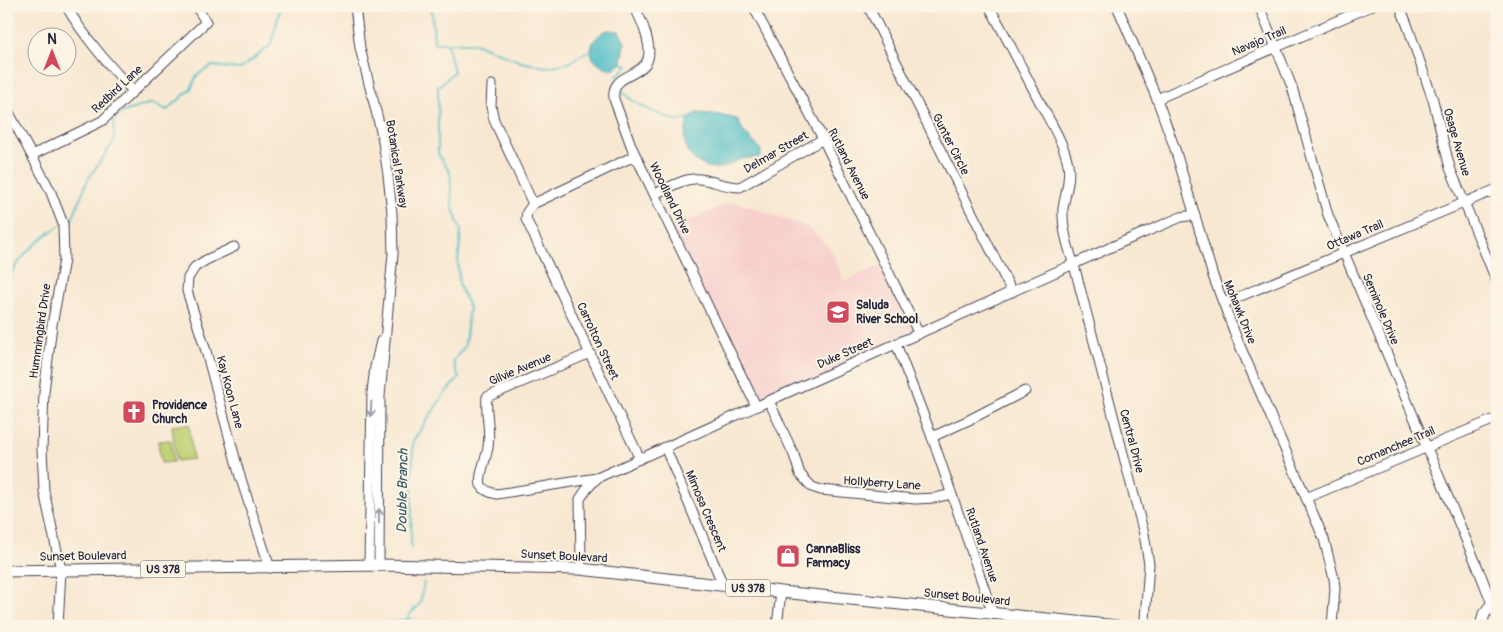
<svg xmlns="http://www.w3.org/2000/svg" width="1503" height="632" font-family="Pangolin,sans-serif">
<rect width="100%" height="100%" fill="#fcf5e5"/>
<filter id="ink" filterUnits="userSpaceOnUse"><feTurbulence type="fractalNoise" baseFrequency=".02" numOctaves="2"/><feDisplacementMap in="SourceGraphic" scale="10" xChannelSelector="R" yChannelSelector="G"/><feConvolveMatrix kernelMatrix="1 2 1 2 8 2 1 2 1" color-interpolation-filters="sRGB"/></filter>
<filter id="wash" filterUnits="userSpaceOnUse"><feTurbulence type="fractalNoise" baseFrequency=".0096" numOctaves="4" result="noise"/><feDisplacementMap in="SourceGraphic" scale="20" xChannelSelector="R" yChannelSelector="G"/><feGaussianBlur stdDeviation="1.12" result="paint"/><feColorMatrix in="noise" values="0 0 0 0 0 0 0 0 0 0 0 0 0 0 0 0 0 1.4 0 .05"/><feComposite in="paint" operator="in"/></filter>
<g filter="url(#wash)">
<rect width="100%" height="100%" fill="#f8e8d2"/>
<!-- built -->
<path fill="#f7d0cd" d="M 733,201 L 808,227 L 832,251 L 844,281 L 885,264 L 919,334 L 756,406 L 671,228 Z"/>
<!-- green -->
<g fill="#c1d174" stroke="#727a58">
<path d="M 189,424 L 193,459 L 176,461 L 172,426 Z"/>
<path d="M 171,440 L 173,462 L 161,463 L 158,441 Z"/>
</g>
<!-- water -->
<g fill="#4fbdc6" stroke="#387080">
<path d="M 607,30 L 619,31 L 625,43 L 622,63 L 613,70 C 587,66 583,42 607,30 Z"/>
<path d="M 696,113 L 715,114 L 737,119 L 744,132 L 761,150 L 761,156 C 755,159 749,157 742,159 C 736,160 730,165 724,167 C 708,172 687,160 685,142 C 684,134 687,127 688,119 Z"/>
</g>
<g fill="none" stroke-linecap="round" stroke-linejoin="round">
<!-- stream -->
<g stroke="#4fbdc6" stroke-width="2">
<path d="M 426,6 L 432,10 L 434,43"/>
<path d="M 447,43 L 475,43 L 521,62 L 546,67 L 569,63 L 586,52 L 591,52"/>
<path d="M 617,76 L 628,66 L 622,63"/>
<path d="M 621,88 C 625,101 664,118 678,120 C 682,120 687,119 690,118"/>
<path d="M 65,223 L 71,222 L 88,179 L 114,141 L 114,120 L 123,112 L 152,103 L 167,110 L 191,89 L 197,75 L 212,66 L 240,69 L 271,45 L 281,6"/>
<path d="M 6,284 C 17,258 36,242 59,226"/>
<path d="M 411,548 L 413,441 L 445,393 L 459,378 L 453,361 L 465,346 L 469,307 L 459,285 L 458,262 L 461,231 L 453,209 L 450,172 L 438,154 L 438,87 L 454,72 L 447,43 L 434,43"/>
<path d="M 408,620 L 409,615 L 420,604 L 424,582"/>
<path d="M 374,626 L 407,619 L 446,626"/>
</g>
</g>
</g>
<g filter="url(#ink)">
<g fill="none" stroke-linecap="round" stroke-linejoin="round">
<!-- minor casing -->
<g stroke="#424052" stroke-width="11">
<g id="minor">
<path d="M 66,6 C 85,38 108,64 133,91"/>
<path d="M 355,6 L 360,48 L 382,135 L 388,175 L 392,213 L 393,254 L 380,396 L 379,565"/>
<path d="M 634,6 C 641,19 655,50 646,63 C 636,78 611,75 614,99 L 632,148 L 756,406"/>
<path d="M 753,6 L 823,139 L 919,334"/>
<path d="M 868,6 L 1012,292"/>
<path d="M 989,6 C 1008,40 1025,74 1043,108 C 1052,125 1064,144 1068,164 C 1071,179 1065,194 1063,209 C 1062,228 1068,247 1074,265 L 1144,534 L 1149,564 L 1145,619 L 1147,626"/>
<path d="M 1117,6 L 1157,99 L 1175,149 L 1213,276 L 1237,339 L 1324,539 L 1334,579 L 1335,589 L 1332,626"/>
<path d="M 1259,6 L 1292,87 L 1328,215 L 1478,568 L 1497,616"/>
<path d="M 1400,6 L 1408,27 L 1433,100 L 1450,168 L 1497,282"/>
<path d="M 492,85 L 491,106 L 494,120 L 533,204"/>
<path d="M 1157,99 L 1371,6"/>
<path d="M 6,107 L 50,190 L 63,224 L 64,260 L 52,325 L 44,392 L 42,449 L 44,491 L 61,570 L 58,626"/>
<path d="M 32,155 L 102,121 L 206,22 L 196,6"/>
<path d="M 637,158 L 628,159 L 533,204 L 527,212 L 526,219 L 640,459"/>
<path d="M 655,194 C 668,188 685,177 700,179 C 714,181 726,187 740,187 L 823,139"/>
<path d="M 234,247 L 206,260 L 195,267 L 188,278 L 187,291 L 206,351 L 239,473 L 270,568"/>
<path d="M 1224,303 L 1497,189"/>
<path d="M 896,344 L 932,437 L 993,614"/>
<path d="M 590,353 L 487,397 C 485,414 491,430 488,447 C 487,457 478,476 481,485 C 484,491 491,493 497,494 L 597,478"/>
<path d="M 769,401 L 794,455 L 800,474 L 812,487 L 821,490 L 915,499 L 935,498 L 951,494"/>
<path d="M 932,437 L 969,420 L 1025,391"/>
<path d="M 665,447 L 723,585"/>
<path d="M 1306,498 L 1497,418"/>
<path d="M 369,565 L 372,392 L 375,367 L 381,341"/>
<path d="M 580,569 L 581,560 L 580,499 L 586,490 L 597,478 L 1127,240 L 1181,217 L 1195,215"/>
<path d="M 777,626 L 781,592"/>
</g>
</g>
<!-- major casing -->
<g stroke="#424052" stroke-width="13">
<g id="major">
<path d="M 6,571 L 379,565 L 580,569 L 781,592 L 1117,626"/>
<path d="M 1481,626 L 1484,614 L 1492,604"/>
</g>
</g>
<!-- minor -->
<use href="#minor" stroke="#fff" stroke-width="9"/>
<!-- major -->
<use href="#major" stroke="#fff" stroke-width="11"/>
</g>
<!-- one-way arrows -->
<defs><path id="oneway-shaft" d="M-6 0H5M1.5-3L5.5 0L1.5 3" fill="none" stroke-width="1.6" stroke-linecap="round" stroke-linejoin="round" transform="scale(1.25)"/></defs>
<g stroke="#9c9ca7">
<use href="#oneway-shaft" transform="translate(371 409) rotate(93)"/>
<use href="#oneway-shaft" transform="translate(379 516) rotate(-90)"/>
</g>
</g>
<!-- icons -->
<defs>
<g id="school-square" transform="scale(1.25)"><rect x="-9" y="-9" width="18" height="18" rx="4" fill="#d1495b" stroke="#fcf5e5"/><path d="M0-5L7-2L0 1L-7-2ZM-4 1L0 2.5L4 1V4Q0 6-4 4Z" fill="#fff"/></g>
<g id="church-square" transform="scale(1.25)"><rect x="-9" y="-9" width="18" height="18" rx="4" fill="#d1495b" stroke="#fcf5e5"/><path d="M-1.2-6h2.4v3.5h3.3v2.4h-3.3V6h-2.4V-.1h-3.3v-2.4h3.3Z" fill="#fff"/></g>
<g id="shop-square" transform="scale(1.25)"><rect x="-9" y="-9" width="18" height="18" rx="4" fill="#d1495b" stroke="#fcf5e5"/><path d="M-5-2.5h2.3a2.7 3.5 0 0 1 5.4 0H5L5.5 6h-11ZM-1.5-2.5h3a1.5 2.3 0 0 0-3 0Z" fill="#fff"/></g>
</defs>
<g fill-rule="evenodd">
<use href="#school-square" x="838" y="312"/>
<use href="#church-square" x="134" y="412"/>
<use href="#shop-square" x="788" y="556"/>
</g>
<g text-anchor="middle" stroke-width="4" stroke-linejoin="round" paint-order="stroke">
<!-- shield labels -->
<g fill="#fcf5e5" stroke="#63616e" stroke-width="1">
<rect x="140.5" y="560.5" width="45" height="17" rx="4"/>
<rect x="725.5" y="579.5" width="45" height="17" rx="4"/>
</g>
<g font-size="11" font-weight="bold" fill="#22223b">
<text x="163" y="573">US 378</text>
<text x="748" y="592">US 378</text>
</g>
<!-- street labels -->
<g font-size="12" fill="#22223b" stroke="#fcf5e5">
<text transform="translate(1259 41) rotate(-23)" y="4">Navajo Trail</text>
<text transform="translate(117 89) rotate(-43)" y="4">Redbird Lane</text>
<text transform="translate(1457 142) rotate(74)" y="4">Osage Avenue</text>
<text transform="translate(951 144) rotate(63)" y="4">Gunter Circle</text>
<text transform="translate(776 152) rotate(-30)" y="4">Delmar Street</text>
<text transform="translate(397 164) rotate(81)" y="4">Botanical Parkway</text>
<text transform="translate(849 164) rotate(63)" y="4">Rutland Avenue</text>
<text transform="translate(670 198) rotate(64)" y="4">Woodland Drive</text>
<text transform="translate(1355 235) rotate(-23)" y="4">Ottawa Trail</text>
<text transform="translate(1381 309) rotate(67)" y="4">Seminole Drive</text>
<text transform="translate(1240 312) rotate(68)" y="4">Mohawk Drive</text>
<text transform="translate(40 331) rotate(-82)" y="4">Hummingbird Drive</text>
<text transform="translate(598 341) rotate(65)" y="4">Carrolton Street</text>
<text transform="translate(845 353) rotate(-24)" y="4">Duke Street</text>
<text transform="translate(520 369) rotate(-23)" y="4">Gilvie Avenue</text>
<text transform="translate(230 392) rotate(75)" y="4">Kay Koon Lane</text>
<text transform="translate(1132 441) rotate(75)" y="4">Central Drive</text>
<text transform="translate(1396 446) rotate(-23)" y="4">Comanchee Trail</text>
<text transform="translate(882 483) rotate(4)" y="4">Hollyberry Lane</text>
<text transform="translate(706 511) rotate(67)" y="4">Mimosa Crescent</text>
<text transform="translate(982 545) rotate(71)" y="4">Rutland Avenue</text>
<text transform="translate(83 556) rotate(-1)" y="4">Sunset Boulevard</text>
<text transform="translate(564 556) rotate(3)" y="4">Sunset Boulevard</text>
<text transform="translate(967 597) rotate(6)" y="4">Sunset Boulevard</text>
</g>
<!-- poi labels -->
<g font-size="12" font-weight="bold" fill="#22223b" stroke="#fcf5e5" text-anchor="start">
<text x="856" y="309">Saluda<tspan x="856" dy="14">River School</tspan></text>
<text x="152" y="409">Providence<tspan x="152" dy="14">Church</tspan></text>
<text x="806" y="553">CannaBliss<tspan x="806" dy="14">Farmacy</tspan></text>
</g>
<!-- water labels -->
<g font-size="14" font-style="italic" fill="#32586c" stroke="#fcf5e5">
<text transform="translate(402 491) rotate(-89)" y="5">Double Branch</text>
</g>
</g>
<!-- margin -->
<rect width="1503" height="632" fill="none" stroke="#fcf5e5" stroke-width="25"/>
<!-- north arrow -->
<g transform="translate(52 52)"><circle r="24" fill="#fcf5e5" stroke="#a5a1a1"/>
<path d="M0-4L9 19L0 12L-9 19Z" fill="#d1495b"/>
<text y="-8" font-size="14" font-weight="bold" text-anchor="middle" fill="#22223b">N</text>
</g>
</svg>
